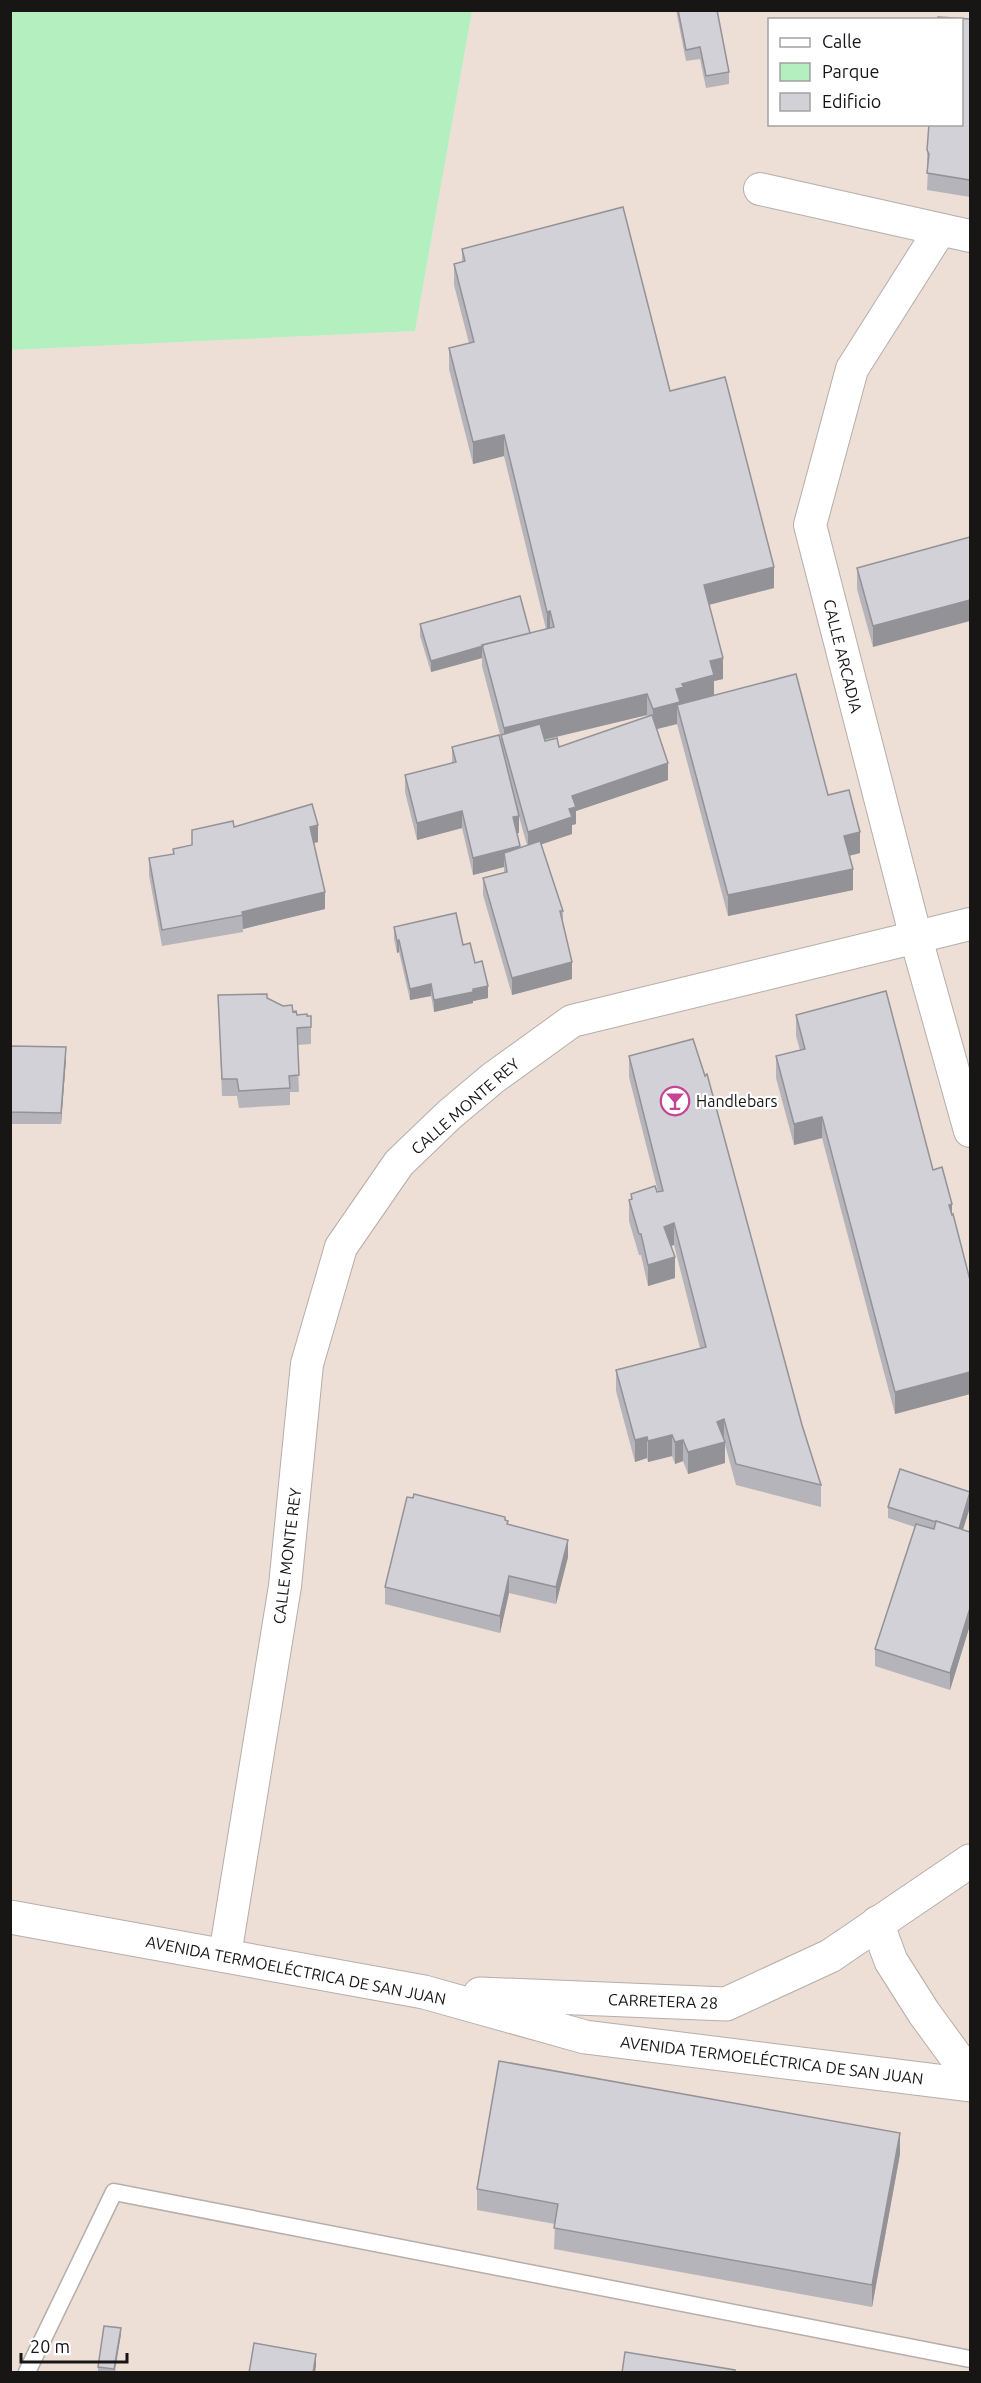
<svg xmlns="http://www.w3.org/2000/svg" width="981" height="2383" font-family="Ubuntu,sans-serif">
<rect width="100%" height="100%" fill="#f3ece8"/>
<!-- built -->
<path fill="#edded6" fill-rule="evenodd" d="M 472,11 L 970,11 L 970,2372 L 11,2372 L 10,350 L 415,331 ZM 770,20 L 962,20 L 962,124 L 770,124 Z"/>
<!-- green -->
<path fill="#b3efbf" d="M 10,11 L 472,11 L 415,331 L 11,350 Z"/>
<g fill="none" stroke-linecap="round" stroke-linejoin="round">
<!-- service casing -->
<g stroke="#b5aeaa" stroke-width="19">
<path id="service" d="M 27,2372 L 114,2192 L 970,2359"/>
</g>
<!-- minor casing -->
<g stroke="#b5aeaa" stroke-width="34">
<g id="minor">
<path d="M 760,189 L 970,236"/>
<path d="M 940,230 L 852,369 L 810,525 L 916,938 L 970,1131"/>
<path d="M 225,1955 L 285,1586 L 307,1364 L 341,1247 L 399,1163 L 449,1115 L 493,1078 L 572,1021 L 970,924"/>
</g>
</g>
<!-- tertiary casing -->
<g stroke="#b5aeaa" stroke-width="35">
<g id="tertiary">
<path d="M 10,1917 L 424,1992 L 585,2037 L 970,2085"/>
<path d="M 877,1923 L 891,1961 L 924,2013 L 970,2076"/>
<path d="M 480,1994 L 726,2004 L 830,1956 L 970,1861"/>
</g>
</g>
<!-- service -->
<use href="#service" stroke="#fff" stroke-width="16"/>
<!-- minor -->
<use href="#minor" stroke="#fff" stroke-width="32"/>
<!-- tertiary -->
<use href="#tertiary" stroke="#fff" stroke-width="33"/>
</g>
<!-- wall -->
<g fill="#b5b4ba" fill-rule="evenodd">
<path d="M 676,10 L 717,10 L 729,72 L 729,84 L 706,88 L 700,59 L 686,61 Z"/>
<path d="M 970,19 L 970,197 L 927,190 L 928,169 L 927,167 L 927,150 Z"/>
<path d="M 462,249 L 670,391 L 774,588 L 709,605 L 723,679 L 714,681 L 714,696 L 828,795 L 860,853 L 849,856 L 853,890 L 728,916 L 677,724 L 657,729 L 668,780 L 576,811 L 576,824 L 572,825 L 572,834 L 541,844 L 563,911 L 563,925 L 572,979 L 512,995 L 483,895 L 483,878 L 504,873 L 504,867 L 473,875 L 462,828 L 417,840 L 405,792 L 405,775 L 452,763 L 452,747 L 501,745 L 501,738 L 482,666 L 482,658 L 431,672 L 420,636 L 420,624 L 530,633 L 546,629 L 504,456 L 473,464 L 449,369 L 449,348 L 469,343 L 454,285 L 454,264 L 462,262 ZM 647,715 L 648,717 L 559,747 L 545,741 L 544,740 ZM 518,813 L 527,845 L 520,848 L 517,833 L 519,833 Z"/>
<path d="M 970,537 L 873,647 L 857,589 L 857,568 Z"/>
<path d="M 234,827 L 318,842 L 313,843 L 325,909 L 243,929 L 243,932 L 162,946 L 149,875 L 149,858 L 173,854 L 192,846 L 192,830 Z"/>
<path d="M 394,927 L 463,945 L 475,963 L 488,998 L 473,1001 L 473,1003 L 434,1012 L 431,996 L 410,1000 L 399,952 L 397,953 L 394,939 Z"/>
<path d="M 218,995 L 267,998 L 293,1012 L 297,1015 L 307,1016 L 311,1027 L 311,1044 L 297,1045 L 299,1092 L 290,1092 L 290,1105 L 239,1108 L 237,1096 L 222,1096 Z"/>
<path d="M 796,1015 L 933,1170 L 952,1215 L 970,1280 L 970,1394 L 895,1414 L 822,1138 L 794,1145 L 776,1078 L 776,1056 L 800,1050 L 796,1036 Z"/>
<path d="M 10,1046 L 66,1059 L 61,1124 L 10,1124 Z"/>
<path d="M 629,1056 L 802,1425 L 821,1485 L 821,1507 L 736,1485 L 724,1441 L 725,1463 L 688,1474 L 683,1461 L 675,1464 L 672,1456 L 648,1462 L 647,1458 L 635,1462 L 616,1391 L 616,1370 L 700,1348 L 674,1245 L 671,1246 L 675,1278 L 648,1286 L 641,1255 L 639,1255 L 629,1221 L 629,1200 L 631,1199 L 631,1194 L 658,1192 L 629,1077 Z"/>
<path d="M 970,1492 L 970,1507 L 963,1530 L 970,1625 L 950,1690 L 875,1666 L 875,1649 L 915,1527 L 888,1518 L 888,1507 Z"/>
<path d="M 505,1520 L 508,1525 L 568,1557 L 556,1604 L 509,1593 L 500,1633 L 385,1604 L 385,1587 Z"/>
<path d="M 900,2154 L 872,2307 L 554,2249 L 555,2224 L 477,2210 L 477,2189 Z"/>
<path d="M 121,2334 L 115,2373 L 98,2373 L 98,2367 Z"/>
</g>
<!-- shaded-wall -->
<g fill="#939297">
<path d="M 504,435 L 504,456 L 473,464 L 473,442 Z"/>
<path d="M 774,567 L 774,588 L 704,606 L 704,585 Z"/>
<path d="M 970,600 L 970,621 L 873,647 L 873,626 Z"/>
<path d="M 550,611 L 550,632 L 547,633 L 547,612 Z"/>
<path d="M 482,646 L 482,658 L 431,672 L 431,661 Z"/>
<path d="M 723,658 L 723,679 L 714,681 L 714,696 L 677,705 L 677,724 L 653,730 L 653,709 L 710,661 Z"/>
<path d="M 647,694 L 647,715 L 505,749 L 504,745 L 504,728 Z"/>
<path d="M 668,763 L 668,780 L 576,811 L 576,824 L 572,825 L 572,834 L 528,849 L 528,832 L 569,809 L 572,796 Z"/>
<path d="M 462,811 L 462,828 L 417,840 L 417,823 Z"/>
<path d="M 519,816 L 519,833 L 513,834 L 513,817 Z"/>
<path d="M 318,825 L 318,842 L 310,844 L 310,827 Z"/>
<path d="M 860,832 L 860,853 L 844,857 L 844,836 Z"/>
<path d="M 520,846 L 520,863 L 504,853 L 504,867 L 473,875 L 473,858 Z"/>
<path d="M 853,869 L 853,890 L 728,916 L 728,895 Z"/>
<path d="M 325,892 L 325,909 L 243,929 L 242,912 Z"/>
<path d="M 399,940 L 399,952 L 397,953 L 397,941 Z"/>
<path d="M 572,962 L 572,979 L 512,995 L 512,978 Z"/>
<path d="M 431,984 L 431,996 L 410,1000 L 410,989 Z"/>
<path d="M 488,986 L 488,998 L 473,1001 L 473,1003 L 434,1012 L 434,1000 Z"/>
<path d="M 66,1047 L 66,1059 L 61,1124 L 61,1113 Z"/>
<path d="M 822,1117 L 822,1138 L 794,1145 L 794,1124 Z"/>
<path d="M 952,1204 L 952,1225 L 949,1205 Z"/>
<path d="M 674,1223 L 674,1245 L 664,1248 L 664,1227 Z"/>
<path d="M 675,1257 L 675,1278 L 648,1286 L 648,1265 Z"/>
<path d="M 970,1372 L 970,1394 L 895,1414 L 895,1392 Z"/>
<path d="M 724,1419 L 724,1441 L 717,1422 Z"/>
<path d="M 672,1435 L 672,1456 L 648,1462 L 648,1441 Z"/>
<path d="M 647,1437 L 647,1458 L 635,1462 L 635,1440 Z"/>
<path d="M 683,1440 L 683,1461 L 675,1464 L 675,1442 Z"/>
<path d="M 725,1442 L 725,1463 L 688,1474 L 688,1452 Z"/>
<path d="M 970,1495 L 970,1507 L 959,1542 L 959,1530 Z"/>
<path d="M 568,1540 L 568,1557 L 556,1604 L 556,1587 Z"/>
<path d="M 509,1576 L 509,1593 L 500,1633 L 500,1616 Z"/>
<path d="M 970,1608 L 970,1625 L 950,1690 L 950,1673 Z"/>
<path d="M 900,2133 L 900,2154 L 872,2307 L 872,2285 Z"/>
<path d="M 121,2328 L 121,2334 L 114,2373 L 114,2369 Z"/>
<path d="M 316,2354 L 316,2366 L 315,2373 L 313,2373 Z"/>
</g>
<!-- building -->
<g fill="#d2d1d8" stroke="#939297" stroke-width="1.5">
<path d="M 678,10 L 717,10 L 729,72 L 706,76 L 700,47 L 686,50 Z"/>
<path d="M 938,17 L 970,19 L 970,180 L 927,173 L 929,154 L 927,150 L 929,124 L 962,124 L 962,20 L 938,20 Z"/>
<path d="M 623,207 L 670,391 L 725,377 L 774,567 L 704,585 L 723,658 L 710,661 L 714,675 L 682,684 L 684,687 L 676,689 L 680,702 L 653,709 L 647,694 L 504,728 L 482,645 L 554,627 L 550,611 L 547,612 L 504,435 L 473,442 L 449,348 L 474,342 L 454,264 L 465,261 L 462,249 Z"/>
<path d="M 970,537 L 970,600 L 873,626 L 857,568 Z"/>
<path d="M 520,596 L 530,633 L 482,645 L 483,646 L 431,661 L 420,624 Z"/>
<path d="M 796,674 L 828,795 L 849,790 L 860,832 L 844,836 L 853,869 L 728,895 L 677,705 Z"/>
<path d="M 652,715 L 668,763 L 572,796 L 576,807 L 569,809 L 572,817 L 528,832 L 501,735 L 540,724 L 545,741 L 557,738 L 559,747 Z"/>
<path d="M 499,735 L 519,816 L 513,817 L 520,846 L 473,858 L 462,811 L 417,823 L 405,775 L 456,762 L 452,747 Z"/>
<path d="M 312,804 L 318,825 L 310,827 L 325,892 L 242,912 L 243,915 L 162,930 L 149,858 L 174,854 L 173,849 L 192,845 L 192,830 L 233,821 L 234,827 Z"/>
<path d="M 540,841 L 563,911 L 560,911 L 572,962 L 512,978 L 483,878 L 507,872 L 504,853 Z"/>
<path d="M 456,913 L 463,945 L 470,943 L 475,963 L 482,961 L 488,986 L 473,989 L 473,992 L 434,1000 L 431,984 L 410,989 L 399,940 L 397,941 L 394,927 Z"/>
<path d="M 886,991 L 933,1170 L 942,1167 L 952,1204 L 949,1205 L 952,1215 L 953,1214 L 970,1280 L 970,1372 L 895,1392 L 822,1117 L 794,1124 L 776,1056 L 805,1049 L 796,1015 Z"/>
<path d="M 267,994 L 267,998 L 283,1006 L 292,1005 L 293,1012 L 296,1011 L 297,1015 L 307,1014 L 307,1016 L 311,1016 L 311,1027 L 297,1028 L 299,1075 L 289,1076 L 290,1088 L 239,1091 L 237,1079 L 222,1079 L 218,995 Z"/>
<path d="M 693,1039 L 705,1076 L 707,1074 L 802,1425 L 821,1485 L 736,1464 L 724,1419 L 717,1422 L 725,1442 L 688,1452 L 683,1440 L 675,1442 L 672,1435 L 648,1441 L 647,1437 L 635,1440 L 616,1370 L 706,1347 L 674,1223 L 664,1227 L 675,1257 L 648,1265 L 641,1234 L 639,1234 L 629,1200 L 632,1199 L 631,1194 L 655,1186 L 657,1192 L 663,1191 L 629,1056 Z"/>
<path d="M 10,1046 L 66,1047 L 61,1113 L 10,1112 Z"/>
<path d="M 900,1469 L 970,1492 L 959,1529 L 936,1521 L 936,1522 L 888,1507 Z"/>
<path d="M 414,1494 L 505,1517 L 505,1520 L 508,1521 L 507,1524 L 568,1540 L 556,1587 L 509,1576 L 500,1616 L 385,1587 L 407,1497 L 413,1498 Z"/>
<path d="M 936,1521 L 970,1532 L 970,1608 L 950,1673 L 875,1649 L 916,1524 L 934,1529 Z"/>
<path d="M 499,2061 L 900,2133 L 872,2285 L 554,2228 L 558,2204 L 477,2189 Z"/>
<path d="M 104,2326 L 121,2328 L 114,2369 L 98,2367 Z"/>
<path d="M 254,2343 L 316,2354 L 313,2373 L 249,2373 Z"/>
<path d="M 625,2352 L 735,2370 L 735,2373 L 622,2373 Z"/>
</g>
<!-- icons -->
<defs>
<g id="bar-ring" transform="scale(1.5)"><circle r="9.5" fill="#fff" stroke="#c34594" stroke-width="1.5"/><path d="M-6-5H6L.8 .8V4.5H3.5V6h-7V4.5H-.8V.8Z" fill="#c34594"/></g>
</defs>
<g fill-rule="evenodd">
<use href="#bar-ring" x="675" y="1101"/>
</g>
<g text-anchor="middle" stroke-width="4.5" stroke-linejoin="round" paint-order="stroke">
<!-- street labels -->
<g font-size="16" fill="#181615" stroke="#fff">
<text transform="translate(843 656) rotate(76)" y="6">CALLE ARCADIA</text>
<text transform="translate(465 1106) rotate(-41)" y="6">CALLE MONTE REY</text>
<text transform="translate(287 1556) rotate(-83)" y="6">CALLE MONTE REY</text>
<text transform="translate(296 1970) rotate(11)" y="6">AVENIDA TERMOELÉCTRICA DE SAN JUAN</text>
<text transform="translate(663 2001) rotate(2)" y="6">CARRETERA 28</text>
<text transform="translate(772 2060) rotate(7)" y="6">AVENIDA TERMOELÉCTRICA DE SAN JUAN</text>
</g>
<!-- poi labels -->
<g font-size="16" fill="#181615" stroke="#fff" text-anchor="start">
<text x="696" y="1107">Handlebars</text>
</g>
</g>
<!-- border -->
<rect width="981" height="2383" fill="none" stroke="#181615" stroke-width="24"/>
<!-- legend -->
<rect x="768" y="18" width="195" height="108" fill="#ffffff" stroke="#a3a2a1" stroke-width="1.5"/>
<rect x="780" y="38" width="30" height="9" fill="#ffffff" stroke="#a3a2a1" stroke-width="1.5"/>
<text x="822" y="48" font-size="18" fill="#181615">Calle</text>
<rect x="780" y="63" width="30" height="18" fill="#b3efbf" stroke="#a3a2a1" stroke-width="1.5"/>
<text x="822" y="78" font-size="18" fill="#181615">Parque</text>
<rect x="780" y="93" width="30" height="18" fill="#d2d1d8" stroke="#a3a2a1" stroke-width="1.5"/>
<text x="822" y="108" font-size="18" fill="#181615">Edificio</text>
<!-- scale -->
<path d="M21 2353v9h106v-9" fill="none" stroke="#181615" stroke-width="3"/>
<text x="30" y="2353" font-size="18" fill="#181615" stroke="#ffffff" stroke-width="4.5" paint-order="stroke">20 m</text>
</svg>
